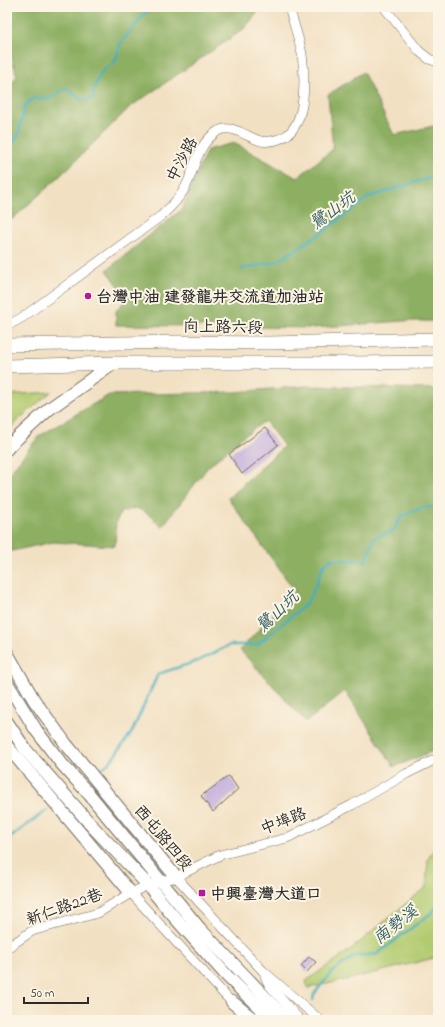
<svg xmlns="http://www.w3.org/2000/svg" width="445" height="1027" font-family="'Indie Flower','LXGW WenKai TC',sans-serif">
<rect width="100%" height="100%" fill="#fcf5e5"/>
<filter id="ink" filterUnits="userSpaceOnUse"><feTurbulence type="fractalNoise" baseFrequency=".025" numOctaves="2"/><feDisplacementMap in="SourceGraphic" scale="8" xChannelSelector="R" yChannelSelector="G"/><feConvolveMatrix kernelMatrix="1 2 1 2 8 2 1 2 1" color-interpolation-filters="sRGB"/></filter>
<filter id="wash" filterUnits="userSpaceOnUse"><feTurbulence type="fractalNoise" baseFrequency=".012" numOctaves="4" result="noise"/><feDisplacementMap in="SourceGraphic" scale="16" xChannelSelector="R" yChannelSelector="G"/><feGaussianBlur stdDeviation="0.9" result="paint"/><feColorMatrix in="noise" values="0 0 0 0 0 0 0 0 0 0 0 0 0 0 0 0 0 1.4 0 .05"/><feComposite in="paint" operator="in"/></filter>
<g filter="url(#wash)">
<rect width="100%" height="100%" fill="#f2e0c2"/>
<!-- green -->
<g fill="#b2cb70" stroke="#6e7b4e">
<path d="M 51,392 L 18,420 L 7,432 L 7,395 Z"/>
<path d="M 438,842 L 438,957 L 350,979 L 308,988 L 306,981 L 350,950 L 426,887 L 428,859 Z"/>
</g>
<!-- forest -->
<g fill="#8daf62" stroke="#5c6d46">
<path d="M 7,7 L 262,7 L 244,29 L 130,107 L 61,175 L 7,224 L 7,89 L 17,76 L 7,42 Z"/>
<path d="M 363,72 L 394,135 L 438,125 L 438,321 L 403,321 L 312,328 L 116,325 L 116,311 L 127,298 L 107,270 L 182,209 L 207,150 L 234,143 L 297,178 L 333,149 L 328,95 Z"/>
<path d="M 306,386 L 438,389 L 438,749 L 394,767 L 345,691 L 306,722 L 240,650 L 295,591 L 228,498 L 284,446 L 265,421 L 241,438 L 208,467 L 162,527 L 148,514 L 137,508 L 121,512 L 116,522 L 115,546 L 53,542 L 7,552 L 7,476 L 39,436 L 109,395 L 235,392 Z"/>
</g>
<g fill="none" stroke-linecap="round" stroke-linejoin="round">
<!-- stream -->
<g stroke="#3eaeba" stroke-width="2.5">
<path d="M 7,150 L 18,136 L 25,105 L 34,98 L 49,99 L 66,88 L 83,101 L 92,98 C 97,80 98,71 115,62 L 120,44 L 150,7"/>
<path d="M 242,269 L 278,261 L 324,231 L 369,197 L 438,175"/>
<path d="M 96,773 L 110,762 L 132,732 L 158,674 L 198,661 L 230,645 L 257,645 L 307,603 L 317,583 L 323,566 L 331,559 L 366,561 L 374,538 L 393,531 L 402,516 L 423,507 L 438,507"/>
<path d="M 7,840 L 47,810"/>
<path d="M 313,1000 L 314,994 L 332,972 L 355,956 L 377,954 L 430,914 L 438,906"/>
</g>
</g>
<g id="blocks">
<!-- building -->
<g fill="#c1abdc">
<path d="M 265,428 L 278,445 L 242,474 L 229,454 Z"/>
<path d="M 229,776 L 238,789 L 213,812 L 201,796 Z"/>
<path d="M 309,957 L 316,962 L 307,972 L 301,966 Z"/>
</g>
</g>
</g>
<g filter="url(#ink)">
<use href="#blocks" fill-opacity="0" stroke="#716a60" stroke-width="1"/>
<g fill="none" stroke-linecap="round" stroke-linejoin="round">
<!-- minor casing -->
<g stroke="#716a60" stroke-width="10">
<g id="minor">
<path d="M 384,7 L 419,51 L 429,59 L 438,62"/>
<path d="M 7,326 L 23,317 L 161,216 C 171,207 179,199 185,188 C 196,167 196,145 218,131 C 232,123 248,138 261,141 C 267,142 274,141 279,139 C 281,138 285,137 287,135 C 307,120 305,76 302,54 C 299,38 293,22 289,7"/>
<path d="M 176,877 L 263,971 L 320,1020"/>
<path d="M 131,893 L 235,1006"/>
<path d="M 7,948 L 32,931 L 98,913 L 131,893 L 148,885 L 176,877 L 220,855 L 287,838 L 352,805 L 406,774 L 438,758"/>
<path d="M 265,976 L 269,985 L 300,1020"/>
</g>
</g>
<!-- tertiary casing -->
<g stroke="#716a60" stroke-width="14">
<g id="tertiary">
<path d="M 7,449 L 10,445 L 49,409 L 114,363"/>
<path d="M 7,653 L 34,700 L 66,744 L 176,877"/>
<path d="M 7,683 L 36,730 L 61,763 L 89,794 L 200,929 L 287,1020"/>
<path d="M 7,722 L 25,749 L 92,826 L 148,885 L 169,911 L 227,976 L 272,1020"/>
<path d="M 7,746 L 131,893"/>
<path d="M 232,1002 L 254,1020"/>
</g>
</g>
<!-- secondary casing -->
<g stroke="#716a60" stroke-width="14">
<g id="secondary">
<path d="M 7,345 L 179,342 L 269,343 L 438,339"/>
<path d="M 7,366 L 114,363 L 347,363 L 438,362"/>
</g>
</g>
<!-- minor -->
<use href="#minor" stroke="#fff" stroke-width="9"/>
<!-- tertiary -->
<use href="#tertiary" stroke="#fff" stroke-width="12"/>
<!-- secondary -->
<use href="#secondary" stroke="#fff" stroke-width="13"/>
</g>
</g>
<!-- markers -->
<g fill="#b5179e" stroke="#fcf5e5" stroke-width="1.5">
<circle cx="88" cy="296" r="4"/>
<rect x="198" y="889" width="8" height="8" rx="2"/>
</g>
<g text-anchor="middle" stroke-width="4" stroke-linejoin="round" paint-order="stroke">
<!-- street labels -->
<g font-size="16" fill="#2b2b2b" stroke="#fcf5e5">
<text transform="translate(181 159) rotate(-62)" y="6">中沙路</text>
<text transform="translate(223 326) rotate(1)" y="6">向上路六段</text>
<text transform="translate(283 820) rotate(-21)" y="6">中埠路</text>
<text transform="translate(164 837) rotate(50)" y="6">西屯路四段</text>
<text transform="translate(64 906) rotate(-20)" y="6">新仁路22巷</text>
</g>
<!-- poi labels -->
<g font-size="16" font-weight="bold" fill="#2b2b2b" stroke="#fcf5e5" text-anchor="start">
<text x="96" y="302">台灣中油 建發龍井交流道加油站</text>
<text x="210" y="899">中興臺灣大道口</text>
</g>
<!-- water labels -->
<g font-size="17" font-style="italic" fill="#335f64" stroke="#fcf5e5">
<text transform="translate(332 210) rotate(-36)" y="6">鷺山坑</text>
<text transform="translate(277 611) rotate(-43)" y="6">鷺山坑</text>
<text transform="translate(395 924) rotate(-38)" y="6">南勢溪</text>
</g>
</g>
<!-- margin -->
<rect width="445" height="1027" fill="none" stroke="#fcf5e5" stroke-width="24"/>
<!-- scale -->
<path d="M24 997v6h64v-6" fill="none" stroke="#2b2b2b" stroke-width="2"/>
<text x="30" y="997" font-size="12" fill="#2b2b2b" stroke="#fcf5e5" stroke-width="3" paint-order="stroke">50 m</text>
</svg>
